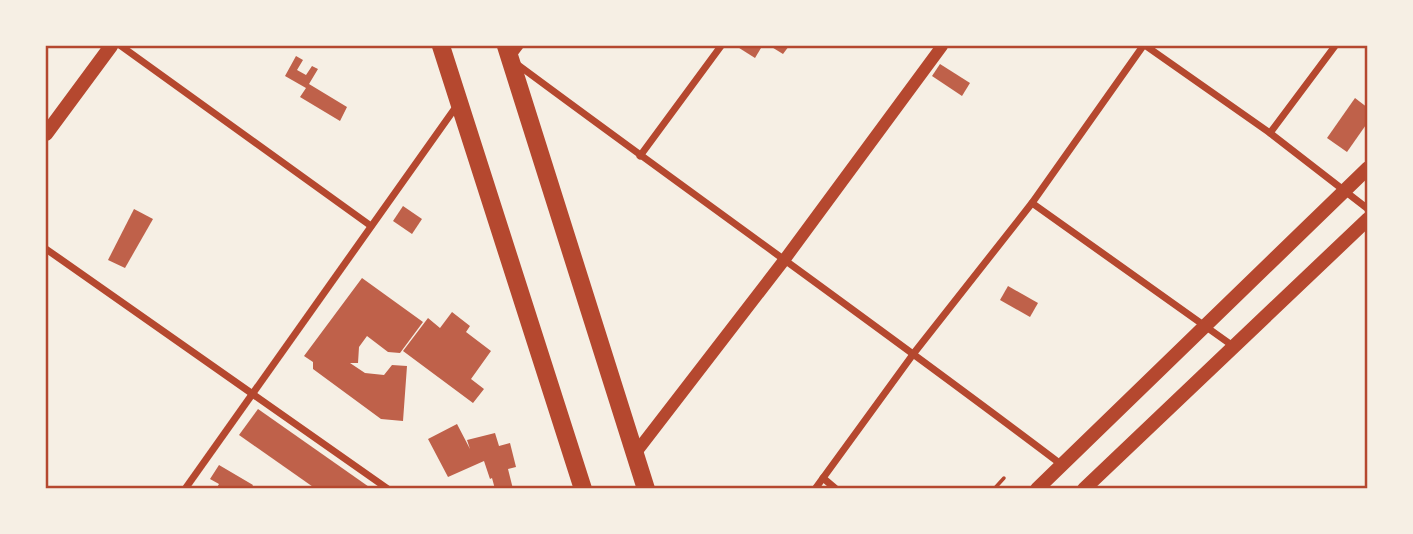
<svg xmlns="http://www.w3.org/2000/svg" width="1413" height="534" font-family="'Fira Sans',sans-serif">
<rect width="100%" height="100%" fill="#f6efe4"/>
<!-- building -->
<g fill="#bf614a">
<path d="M 736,46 L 757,46 L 761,48 L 755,58 Z"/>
<path d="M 770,46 L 789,46 L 783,54 Z"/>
<path d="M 296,56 L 303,60 L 297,70 L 306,75 L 312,66 L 318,69 L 309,84 L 347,107 L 340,121 L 300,97 L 306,88 L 285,76 Z"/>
<path d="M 940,64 L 970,83 L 962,96 L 932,76 Z"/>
<path d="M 1355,98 L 1368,108 L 1368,122 L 1347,152 L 1327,138 Z"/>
<path d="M 403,206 L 422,219 L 412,234 L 393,221 Z"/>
<path d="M 134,209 L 153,219 L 125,268 L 108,260 Z"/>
<path d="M 362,278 L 423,322 L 400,353 L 388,352 L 367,336 L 359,347 L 358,363 L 350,363 L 365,373 L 384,375 L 392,365 L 407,366 L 403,421 L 381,419 L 313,369 L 313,362 L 304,356 Z"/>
<path d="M 1008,286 L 1038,303 L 1030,317 L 1000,300 Z"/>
<path d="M 452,312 L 470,326 L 466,332 L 491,351 L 471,379 L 484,389 L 473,403 L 403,351 L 428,318 L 440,328 Z"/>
<path d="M 258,409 L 372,489 L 316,489 L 239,435 Z"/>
<path d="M 457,424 L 470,449 L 467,440 L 495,433 L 499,446 L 510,443 L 516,467 L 508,469 L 513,489 L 495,489 L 492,478 L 490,479 L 484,461 L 448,477 L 428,439 Z"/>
<path d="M 219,465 L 253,485 L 251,489 L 216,489 L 219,484 L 210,479 Z"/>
</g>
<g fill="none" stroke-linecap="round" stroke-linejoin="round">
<!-- path -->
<path stroke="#b5482f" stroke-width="3.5" d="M 994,489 L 1004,478"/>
<!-- minor -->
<g stroke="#b5482f" stroke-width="7">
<path d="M 121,46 L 371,226"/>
<path d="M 520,46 L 510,59 C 693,195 880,327 1062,465"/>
<path d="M 1146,46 L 1270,133 L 1368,209"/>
<path d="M 1270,133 L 1335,46"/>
<path d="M 640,156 L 721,46"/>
<path d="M 1032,203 L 1233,346"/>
<path d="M 46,249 L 388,489"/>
<path d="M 823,478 L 836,489"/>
<path d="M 185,489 L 458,104"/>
<path d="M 815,489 L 914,353 L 1032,203 L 1143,46"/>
</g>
<!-- tertiary -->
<path stroke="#b5482f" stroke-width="12" d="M 634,455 L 785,259 L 942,46"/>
<!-- secondary -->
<g stroke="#b5482f" stroke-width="14">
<path d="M 46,134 L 111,46"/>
<path d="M 1037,489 L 1368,168"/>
<path d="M 1084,489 L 1368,219"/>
</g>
<!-- primary -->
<g stroke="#b5482f" stroke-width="18">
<path d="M 441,46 L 583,489"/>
<path d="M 506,46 L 646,489"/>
</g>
</g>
<!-- border -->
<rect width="1413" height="534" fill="none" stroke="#f6efe4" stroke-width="94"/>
<rect x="47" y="47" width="1319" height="440" fill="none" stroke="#b5482f" stroke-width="2.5"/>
</svg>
